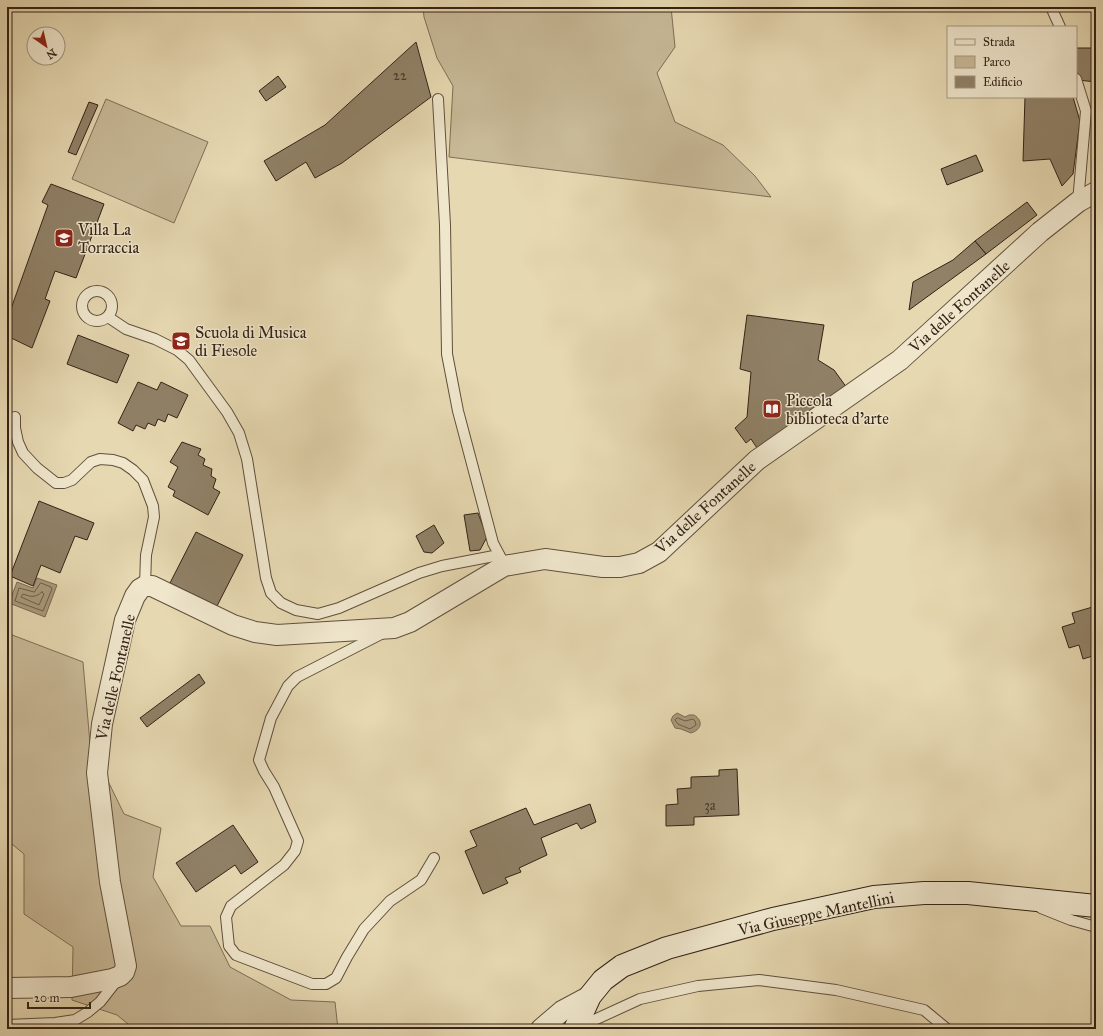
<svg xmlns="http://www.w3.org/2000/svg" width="1103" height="1036" font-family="'IM FELL Great Primer',serif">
<rect width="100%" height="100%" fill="#e6d8b1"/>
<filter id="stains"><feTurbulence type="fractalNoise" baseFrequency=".005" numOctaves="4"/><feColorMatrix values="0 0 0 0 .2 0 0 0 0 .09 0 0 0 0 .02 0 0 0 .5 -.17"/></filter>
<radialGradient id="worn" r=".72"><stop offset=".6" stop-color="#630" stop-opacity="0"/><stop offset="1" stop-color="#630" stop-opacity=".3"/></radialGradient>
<!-- green -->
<g fill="#c8b997" stroke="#7e6e56">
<path d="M 423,7 L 671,7 L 675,47 L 657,73 L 675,122 L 723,145 L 755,176 L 771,197 L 449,157 L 453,86 L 437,58 L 424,17 Z"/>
<path d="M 106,99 L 208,142 L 174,223 L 72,179 Z"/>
<path d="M 7,633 L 83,662 L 90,744 L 124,814 L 161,828 L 153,877 L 181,926 L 210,926 L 230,967 L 291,1000 L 335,1002 L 338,1029 L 134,1029 L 117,1015 L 72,1000 L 73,947 L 24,914 L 24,854 L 7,840 Z"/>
</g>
<!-- water -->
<g fill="#a99a7c" stroke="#7a6a53">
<path d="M 37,578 L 57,585 L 45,617 L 9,603 L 17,582 L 33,588 Z"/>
<path d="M 677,713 L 685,717 L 689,715 L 694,715 C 704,721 701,730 691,733 L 681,729 L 675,728 L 671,720 L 673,716 Z"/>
</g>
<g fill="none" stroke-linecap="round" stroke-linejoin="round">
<!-- shore -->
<g stroke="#6e5e49" stroke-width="1">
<path d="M 41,583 L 51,587 L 52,589 L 43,611 L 15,601 L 19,588 L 34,592 Z"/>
<path d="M 42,592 L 44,594 L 39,605 L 21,597 L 23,594 C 31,597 35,598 42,592 Z"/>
<path d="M 678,718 L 685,721 L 693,719 L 695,721 L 696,725 L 690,729 L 678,724 L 675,720 Z"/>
</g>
</g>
<!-- building -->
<g fill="#908167" stroke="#332216">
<path d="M 416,42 L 431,97 L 342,163 L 315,178 L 306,162 L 276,181 L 264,161 L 325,125 Z"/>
<path d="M 1076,48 L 1096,48 L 1096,82 L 1078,80 L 1076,68 Z"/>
<path d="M 278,76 L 286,87 L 266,101 L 259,91 Z"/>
<path d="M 1025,97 L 1073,97 L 1080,121 L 1073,174 L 1062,186 L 1050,159 L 1023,161 Z"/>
<path d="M 89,102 L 98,105 L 76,155 L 68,152 Z"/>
<path d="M 976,155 L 983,171 L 947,185 L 941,169 Z"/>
<path d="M 51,184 L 104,204 L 76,278 L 55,271 L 45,299 L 50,301 L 32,348 L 7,336 L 7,320 L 48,205 L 42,202 Z"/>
<path d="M 1027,202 L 1037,215 L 986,254 L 975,241 Z"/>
<path d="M 975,241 L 986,254 L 909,310 L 913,282 L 953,260 Z"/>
<path d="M 747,315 L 824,325 L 818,360 L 834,370 L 847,388 L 759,451 L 751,439 L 746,443 L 735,428 L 747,417 L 751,372 L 740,369 Z"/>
<path d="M 78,335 L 129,355 L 117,383 L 67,364 Z"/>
<path d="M 138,382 L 157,390 L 161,382 L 188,395 L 177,418 L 168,414 L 165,422 L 158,419 L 155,426 L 148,423 L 145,429 L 136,425 L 133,431 L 118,423 Z"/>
<path d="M 182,442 L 201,449 L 198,455 L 205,459 L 203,465 L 212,469 L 211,476 L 216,479 L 213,488 L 220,492 L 208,515 L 173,496 L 175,491 L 168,487 L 178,467 L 170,462 Z"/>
<path d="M 39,501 L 94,523 L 87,540 L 75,536 L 60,573 L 41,565 L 33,586 L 10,576 Z"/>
<path d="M 478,513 L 487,537 L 480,550 L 470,551 L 464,515 Z"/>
<path d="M 434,525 L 444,543 L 432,553 L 424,552 L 416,536 Z"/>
<path d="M 196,532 L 243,555 L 217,606 L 170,583 Z"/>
<path d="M 1096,606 L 1096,655 L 1083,659 L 1079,645 L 1069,648 L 1062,627 L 1075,623 L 1072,613 Z"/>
<path d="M 199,674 L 205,683 L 147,727 L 140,718 Z"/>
<path d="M 737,769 L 739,815 L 694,817 L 694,825 L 666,826 L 666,805 L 678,804 L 677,789 L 691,788 L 691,777 L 719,776 L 719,770 Z"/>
<path d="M 590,804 L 596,822 L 581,829 L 577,823 L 541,838 L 547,855 L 519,868 L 521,872 L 505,878 L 508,883 L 483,894 L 465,851 L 477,846 L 470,831 L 526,808 L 534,825 Z"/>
<path d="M 233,825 L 258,862 L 241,874 L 235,865 L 196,892 L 176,863 Z"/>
</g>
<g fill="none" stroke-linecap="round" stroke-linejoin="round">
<!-- service casing -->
<g stroke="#60503d" stroke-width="12">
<g id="service">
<path d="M 1051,7 L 1060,27"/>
<path d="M 1076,79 L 1086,111 L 1078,202"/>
<path d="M 438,99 L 445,225 L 447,354 L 458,411 L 493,543 L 502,560"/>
<circle cx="97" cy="306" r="15"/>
<path d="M 108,317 L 126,329 L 155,339 L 177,350 L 189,360 L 227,412 L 239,433 L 247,459 L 266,578 L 271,593 L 281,603 L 296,610 L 318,614 L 339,608 L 419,573 L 442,566 L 499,555"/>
<path d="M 15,417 L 15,428 L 18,442 L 23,453 L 37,468 L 56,483 L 64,483 L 72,480 L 91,462 L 100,459 L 113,460 L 123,463 L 133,470 L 143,480 L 153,506 L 154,517 L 146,555 L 145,586"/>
<path d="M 383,633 L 297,677 L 288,686 L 271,718 L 259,760 L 264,771 L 274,787 L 298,841 L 295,851 L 284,865 L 231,906 L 226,917 L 229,946 L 236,955 L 312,984 L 326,984 L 336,978 L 347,957 L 364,929 L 390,901 L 421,880 L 434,858"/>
<path d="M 1041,908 L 1071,920 L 1096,927"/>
<path d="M 7,1025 L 55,1023 L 75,1020 L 88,1012 L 100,1002 L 118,979"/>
<path d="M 579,1027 L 640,999 L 698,986 L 759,980 L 836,990 L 924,1010 L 947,1029"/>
</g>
</g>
<!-- minor casing -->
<g stroke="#60503d" stroke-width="22">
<g id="minor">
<path d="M 7,988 L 71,987 L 112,979 L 120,976 L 124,972 L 126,966 L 110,882 L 97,773 L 102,724 L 125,620 L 135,596 L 140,589 L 145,586 L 152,586 L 233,625 L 255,632 L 277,635 L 394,628 L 410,622 L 504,566 L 545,559 L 603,567 L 620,567 L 639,563 L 659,552 L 757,460 L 900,360 L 1040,232 L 1078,202 L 1096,192"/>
<path d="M 541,1029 L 562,1011 L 590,996"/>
</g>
</g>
<!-- secondary casing -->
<g stroke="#332216" stroke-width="24">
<path id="secondary" d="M 575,1029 L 590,996 L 603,980 L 622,966 L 667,948 L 773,919 L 874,897 L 924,893 L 968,893 L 1096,906"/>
</g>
<!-- service -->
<use href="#service" stroke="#efe6cc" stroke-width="10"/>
<!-- minor -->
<use href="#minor" stroke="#efe6cc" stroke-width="20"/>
<!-- secondary -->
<use href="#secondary" stroke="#efe6cc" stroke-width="22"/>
</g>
<!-- icons -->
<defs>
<g id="university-square" transform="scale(1)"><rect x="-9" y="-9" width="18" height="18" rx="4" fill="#8f2418" stroke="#efe6cc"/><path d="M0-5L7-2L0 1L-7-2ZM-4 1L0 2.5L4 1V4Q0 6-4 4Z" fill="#fff"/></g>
<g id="school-square" transform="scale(1)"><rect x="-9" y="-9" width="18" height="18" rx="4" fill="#8f2418" stroke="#efe6cc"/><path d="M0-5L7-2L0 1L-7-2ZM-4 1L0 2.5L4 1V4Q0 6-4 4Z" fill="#fff"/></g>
<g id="library-square" transform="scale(1)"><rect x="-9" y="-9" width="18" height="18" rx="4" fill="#8f2418" stroke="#efe6cc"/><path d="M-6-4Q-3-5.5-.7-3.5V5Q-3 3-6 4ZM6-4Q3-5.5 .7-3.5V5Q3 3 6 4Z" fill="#fff"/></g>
</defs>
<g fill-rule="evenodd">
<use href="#university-square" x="64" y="238"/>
<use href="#school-square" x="181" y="341"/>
<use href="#library-square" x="772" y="409"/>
</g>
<g text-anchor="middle" stroke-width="3" stroke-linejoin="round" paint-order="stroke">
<!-- number labels -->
<g font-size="14" fill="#4a3a2a">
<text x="400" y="80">22</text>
<text x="710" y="810">3a</text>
</g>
<!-- poi labels -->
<g font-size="16" fill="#332216" stroke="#efe6cc" text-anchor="start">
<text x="78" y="235">Villa La<tspan x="78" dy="18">Torraccia</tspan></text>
<text x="195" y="338">Scuola di Musica<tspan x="195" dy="18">di Fiesole</tspan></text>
<text x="786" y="406">Piccola<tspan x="786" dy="18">biblioteca d'arte</tspan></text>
</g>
<!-- street labels -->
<g font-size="16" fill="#332216" stroke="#efe6cc">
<text transform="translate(959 306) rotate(-42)" y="6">Via delle Fontanelle</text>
<text transform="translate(705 507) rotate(-42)" y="6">Via delle Fontanelle</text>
<text transform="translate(115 677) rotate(-77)" y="6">Via delle Fontanelle</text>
<text transform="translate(816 913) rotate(-12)" y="6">Via Giuseppe Mantellini</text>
</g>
</g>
<!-- margin -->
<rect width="1103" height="1036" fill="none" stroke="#e6d8b1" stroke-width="24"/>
<rect x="8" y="8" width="1087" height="1020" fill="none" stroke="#332216" stroke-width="2"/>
<rect x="12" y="12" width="1079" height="1012" fill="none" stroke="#332216"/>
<!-- legend -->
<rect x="947" y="26" width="130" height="72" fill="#efe6cc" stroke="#a49883"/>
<rect x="955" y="39" width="20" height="6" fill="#efe6cc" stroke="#a49883"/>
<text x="983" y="46" font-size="12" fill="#332216">Strada</text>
<rect x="955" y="56" width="20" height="12" fill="#c8b997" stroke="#a49883"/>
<text x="983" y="66" font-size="12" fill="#332216">Parco</text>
<rect x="955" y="76" width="20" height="12" fill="#908167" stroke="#a49883"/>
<text x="983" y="86" font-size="12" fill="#332216">Edificio</text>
<!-- north arrow -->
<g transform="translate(46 46) rotate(146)"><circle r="19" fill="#efe6cc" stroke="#a49883"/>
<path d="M0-3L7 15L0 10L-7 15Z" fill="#8f2418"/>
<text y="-6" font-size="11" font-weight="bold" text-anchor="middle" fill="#332216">N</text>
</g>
<!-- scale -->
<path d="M28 1002v6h62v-6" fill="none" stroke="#332216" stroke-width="2"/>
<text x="34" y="1002" font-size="12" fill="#332216" stroke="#efe6cc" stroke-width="3" paint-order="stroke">20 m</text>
<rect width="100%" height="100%" filter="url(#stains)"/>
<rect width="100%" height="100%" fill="url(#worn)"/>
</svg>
